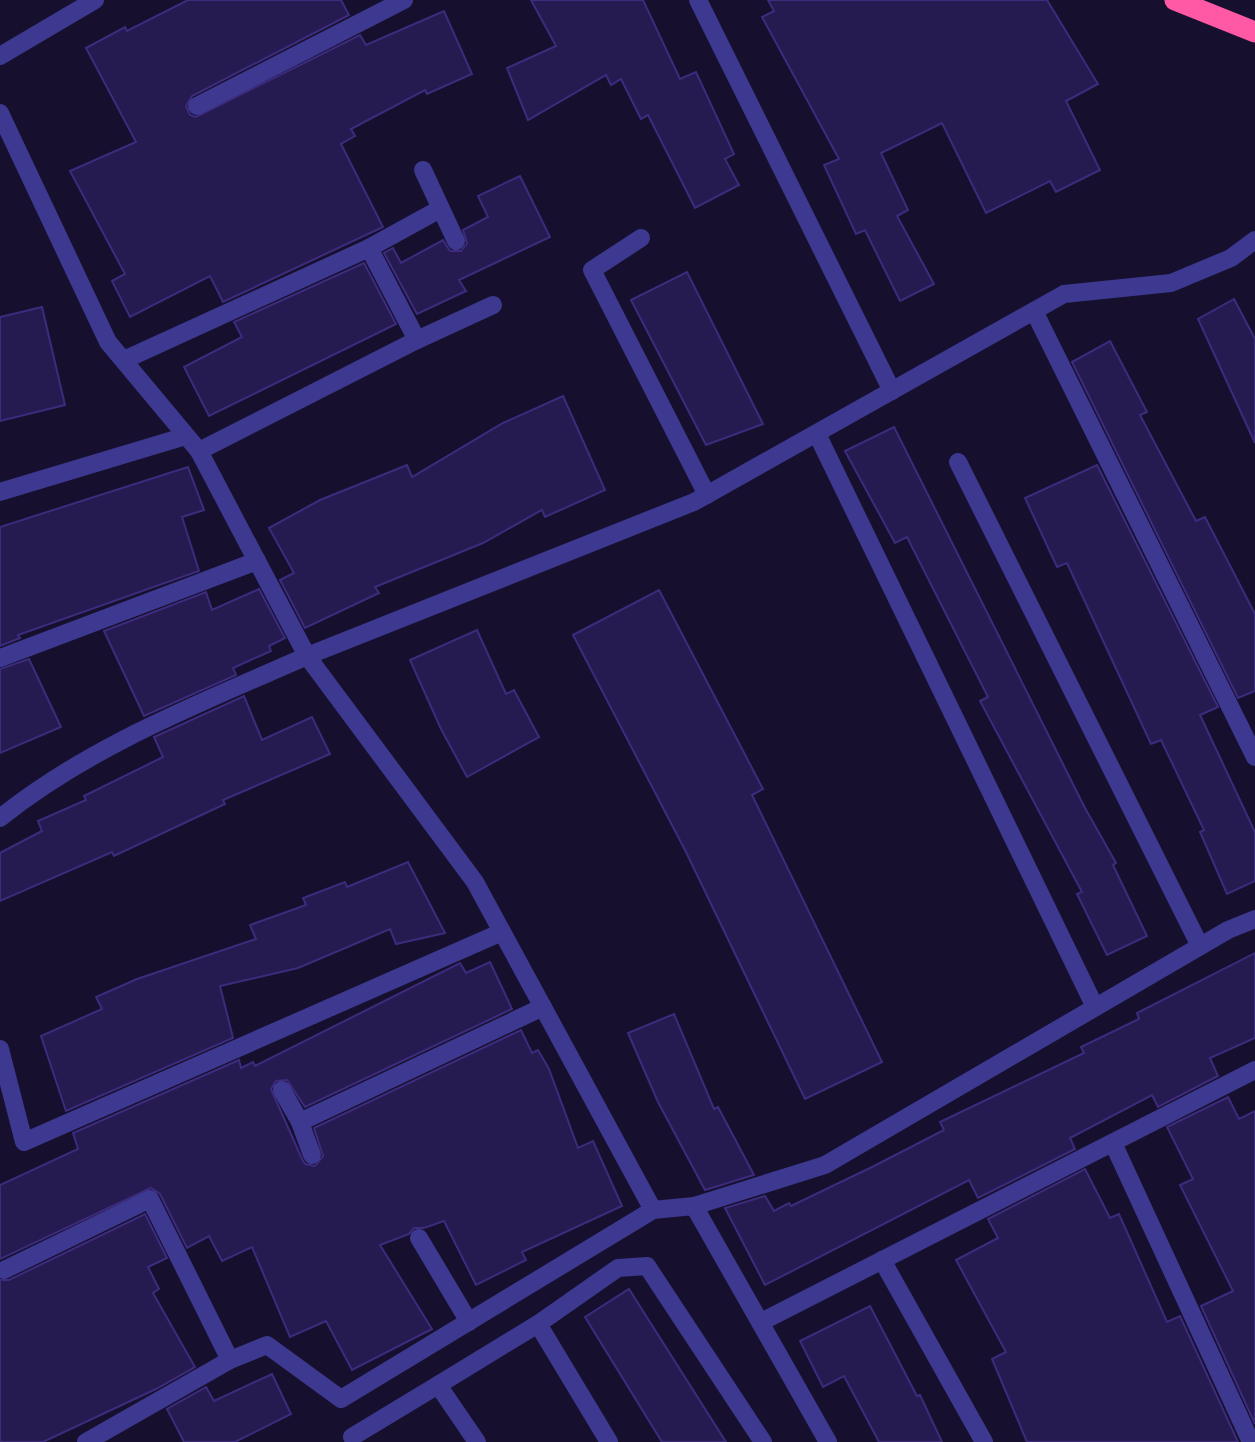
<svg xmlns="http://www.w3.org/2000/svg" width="1255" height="1442" font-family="'Source Sans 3',sans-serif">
<rect width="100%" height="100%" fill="#16102e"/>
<!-- building -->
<g fill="#261b51" stroke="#3d2b7e" stroke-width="2">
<path d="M 188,0 L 341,0 L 349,15 L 192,96 L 186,106 L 190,115 L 196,117 L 360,35 L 366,45 L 444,11 L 472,74 L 427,94 L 425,90 L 351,129 L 355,136 L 341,144 L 383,227 L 223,302 L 210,276 L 130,317 L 112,281 L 125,274 L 70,171 L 136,142 L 86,48 L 125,27 L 127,31 Z"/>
<path d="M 531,0 L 643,0 L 680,79 L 696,72 L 734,154 L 725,159 L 739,185 L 695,208 L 648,115 L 641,119 L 621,79 L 611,85 L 606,75 L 528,120 L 507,68 L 556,46 Z"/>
<path d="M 768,0 L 1047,0 L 1098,84 L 1066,101 L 1100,170 L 1056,192 L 1050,181 L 986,213 L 942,123 L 881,153 L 908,210 L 897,216 L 934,284 L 900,301 L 865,230 L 856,234 L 824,165 L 839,159 L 762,17 L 774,11 Z"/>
<path d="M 520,176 L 550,237 L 459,280 L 466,291 L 417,314 L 384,253 L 393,248 L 401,263 L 443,240 L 450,251 L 461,251 L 467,243 L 463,230 L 488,217 L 478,196 Z"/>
<path d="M 364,263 L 396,324 L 209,416 L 184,367 L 242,337 L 234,322 Z"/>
<path d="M 687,272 L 763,424 L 706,445 L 631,300 Z"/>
<path d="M 1234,299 L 1255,339 L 1255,443 L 1198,319 Z"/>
<path d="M 42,307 L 65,405 L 0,421 L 0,317 Z"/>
<path d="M 1110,341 L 1147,412 L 1140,415 L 1196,521 L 1205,517 L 1255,614 L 1255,691 L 1238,698 L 1072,362 Z"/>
<path d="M 563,396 L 605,490 L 545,517 L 542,510 L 483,543 L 375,587 L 379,593 L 305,628 L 280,580 L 294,573 L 269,528 L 320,500 L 407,465 L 412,477 L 503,423 Z"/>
<path d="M 894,427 L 1085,808 L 1116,863 L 1113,865 L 1147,936 L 1107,955 L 1077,894 L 1082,892 L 980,701 L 988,697 L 907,537 L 895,543 L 845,451 Z"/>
<path d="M 1097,465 L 1218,707 L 1200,715 L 1255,832 L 1255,881 L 1227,894 L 1200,832 L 1204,830 L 1161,740 L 1151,744 L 1067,563 L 1057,567 L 1025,498 Z"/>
<path d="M 188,467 L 204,510 L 182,517 L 199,571 L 18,635 L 20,638 L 0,646 L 0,527 Z"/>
<path d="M 259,589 L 285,638 L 269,646 L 271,651 L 233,668 L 236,675 L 144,716 L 104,631 L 206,592 L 212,610 Z"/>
<path d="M 659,590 L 763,789 L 752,795 L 882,1062 L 805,1099 L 686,852 L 573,635 Z"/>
<path d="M 477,630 L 506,694 L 514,690 L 539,737 L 467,777 L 441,729 L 410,660 Z"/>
<path d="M 29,659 L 61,727 L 0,753 L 0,669 Z"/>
<path d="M 244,696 L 262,740 L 312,717 L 330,754 L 223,800 L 225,804 L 114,856 L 112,852 L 0,901 L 0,853 L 42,831 L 38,821 L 86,800 L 84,796 L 163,757 L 154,737 Z"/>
<path d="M 408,862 L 445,933 L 396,944 L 390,929 L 298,968 L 220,986 L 233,1038 L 66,1111 L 41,1036 L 102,1009 L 96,997 L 137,979 L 256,939 L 250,925 L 306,905 L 303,898 L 345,882 L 347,887 Z"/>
<path d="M 1255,953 L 1255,1038 L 1210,1058 L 1218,1076 L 1158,1107 L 1152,1095 L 1070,1138 L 1075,1149 L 978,1198 L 969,1180 L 765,1285 L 725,1208 L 765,1196 L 774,1211 L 789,1203 L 791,1206 L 872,1167 L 944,1130 L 940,1122 L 1084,1053 L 1081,1047 L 1139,1019 L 1137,1013 Z"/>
<path d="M 490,962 L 512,1009 L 305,1107 L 287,1080 L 276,1081 L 271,1089 L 302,1159 L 305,1164 L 315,1166 L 323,1156 L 314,1128 L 521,1030 L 532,1053 L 538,1050 L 549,1069 L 578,1148 L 593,1141 L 622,1206 L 522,1252 L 526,1260 L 476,1285 L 444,1221 L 424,1228 L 414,1228 L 409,1234 L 380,1245 L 432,1329 L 352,1370 L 326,1321 L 290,1337 L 252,1247 L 222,1261 L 209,1236 L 187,1248 L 160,1194 L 151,1188 L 0,1259 L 0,1185 L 78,1149 L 73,1133 L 239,1060 L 241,1068 L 253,1062 L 255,1066 L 460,963 L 466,973 Z"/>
<path d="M 674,1014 L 714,1109 L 718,1107 L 754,1175 L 705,1190 L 658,1102 L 628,1033 Z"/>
<path d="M 1228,1097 L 1239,1119 L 1255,1111 L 1255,1424 L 1201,1306 L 1233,1291 L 1180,1185 L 1193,1179 L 1167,1127 Z"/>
<path d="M 1085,1169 L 1110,1218 L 1119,1214 L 1167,1322 L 1180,1316 L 1238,1442 L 1027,1442 L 992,1359 L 1006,1352 L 956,1260 L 998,1238 L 988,1219 Z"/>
<path d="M 145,1214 L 167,1258 L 148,1267 L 159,1289 L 153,1293 L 195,1367 L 156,1389 L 43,1442 L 0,1442 L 0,1280 L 9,1280 Z"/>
<path d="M 629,1289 L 726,1442 L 662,1442 L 585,1317 Z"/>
<path d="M 870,1306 L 917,1396 L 920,1395 L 942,1442 L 879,1442 L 844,1376 L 823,1387 L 800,1341 Z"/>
<path d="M 272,1374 L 291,1414 L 235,1442 L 184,1442 L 167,1409 L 206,1387 L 214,1401 Z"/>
</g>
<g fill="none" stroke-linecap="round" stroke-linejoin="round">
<!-- minor -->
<g stroke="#3d3890" stroke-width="18">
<path d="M 698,0 L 892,391"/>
<path d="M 0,56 L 95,0"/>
<path d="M 197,106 L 404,0"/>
<path d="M 0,113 L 108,342 L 199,451 L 417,340 L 369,248 L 124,360"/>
<path d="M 423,170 L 456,241"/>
<path d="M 641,238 L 592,270 L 707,495"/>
<path d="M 369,248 L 440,209"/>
<path d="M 1034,311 L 1255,757"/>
<path d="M 417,340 L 493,305"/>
<path d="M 817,434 L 1095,1007"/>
<path d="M 199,451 L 307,656 L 694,502 L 1064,294 L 1171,283 L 1231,258 L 1255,240"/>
<path d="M 958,462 L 1200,946"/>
<path d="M 0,492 L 186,436"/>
<path d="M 0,658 L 257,561"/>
<path d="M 0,818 C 91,745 201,703 307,656 L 475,882 L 653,1210 L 694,1206 L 828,1442"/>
<path d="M 0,1049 L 24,1142 L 502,932"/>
<path d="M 282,1090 L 300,1122 L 312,1155"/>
<path d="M 300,1122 L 543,1007"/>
<path d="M 1113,1143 L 1251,1442"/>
<path d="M 694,1206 L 825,1165 L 1228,930 L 1255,919"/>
<path d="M 419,1238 L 469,1322"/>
<path d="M 882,1260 L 984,1442"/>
<path d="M 4,1270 L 150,1199 L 230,1360"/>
<path d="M 761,1322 L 1255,1070"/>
<path d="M 538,1324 L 609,1442"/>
<path d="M 352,1437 L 438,1385"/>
<path d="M 86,1442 L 230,1360 L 267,1345 L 341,1399 L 653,1210"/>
<path d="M 477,1442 L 438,1385 L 538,1324 L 618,1268 L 647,1266 L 763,1442"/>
</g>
<!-- highway -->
<path stroke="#ff59a6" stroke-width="21" d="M 1175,0 L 1255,32"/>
</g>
</svg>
